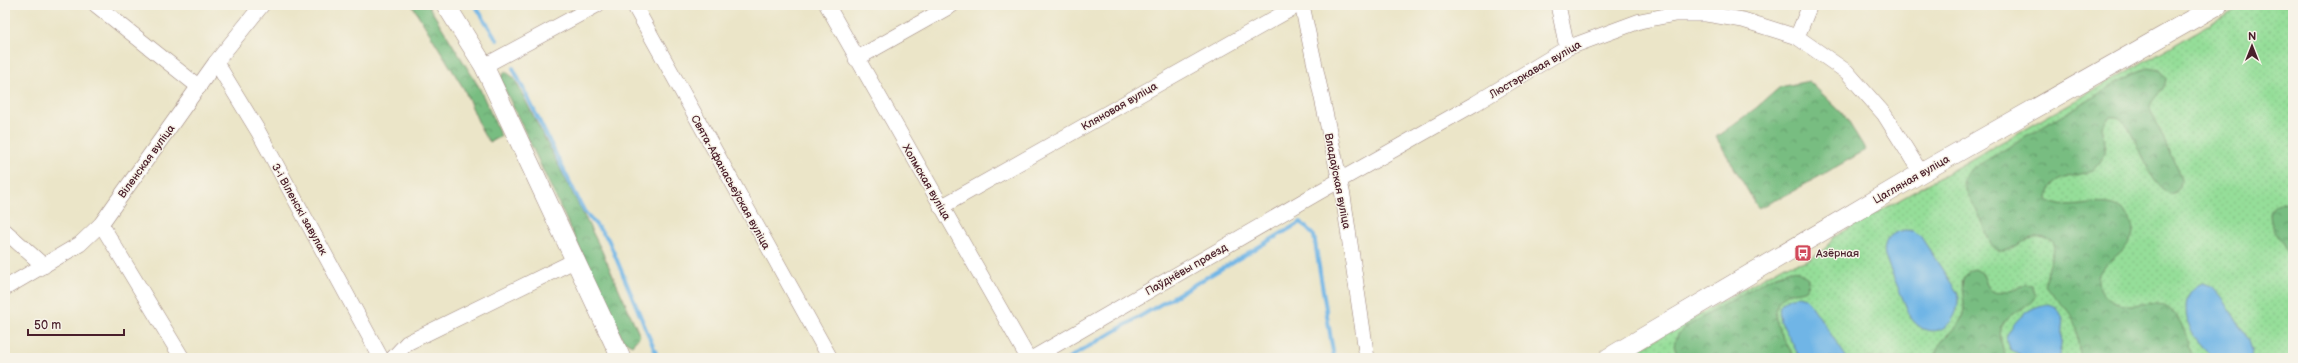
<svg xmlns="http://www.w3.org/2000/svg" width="2298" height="363" font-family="'Balsamiq Sans',sans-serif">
<defs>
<pattern id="green-dots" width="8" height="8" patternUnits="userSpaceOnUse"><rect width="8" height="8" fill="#95de99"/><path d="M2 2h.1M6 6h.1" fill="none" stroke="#82be84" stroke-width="1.8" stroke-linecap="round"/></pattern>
<pattern id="forest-crowns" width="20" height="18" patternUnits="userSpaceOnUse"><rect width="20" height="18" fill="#78bd81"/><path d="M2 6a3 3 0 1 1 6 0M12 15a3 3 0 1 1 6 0" fill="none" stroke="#64996a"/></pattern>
</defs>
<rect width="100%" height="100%" fill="#f7f3e8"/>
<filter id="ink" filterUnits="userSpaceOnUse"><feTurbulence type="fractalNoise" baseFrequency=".025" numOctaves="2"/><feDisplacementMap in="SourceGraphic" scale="8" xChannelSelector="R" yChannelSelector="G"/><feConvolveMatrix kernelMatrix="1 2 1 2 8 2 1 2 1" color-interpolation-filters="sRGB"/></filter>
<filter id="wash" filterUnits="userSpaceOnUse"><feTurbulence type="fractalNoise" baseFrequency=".012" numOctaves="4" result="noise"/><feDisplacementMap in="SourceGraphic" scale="16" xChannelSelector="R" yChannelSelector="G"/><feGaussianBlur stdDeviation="0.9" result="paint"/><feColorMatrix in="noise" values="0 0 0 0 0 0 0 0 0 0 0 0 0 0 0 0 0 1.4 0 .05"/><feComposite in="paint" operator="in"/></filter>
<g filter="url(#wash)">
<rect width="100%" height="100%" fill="#ebe5c8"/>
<!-- green -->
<path fill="url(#green-dots)" stroke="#707e62" d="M 2244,5 L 2293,5 L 2293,358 L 1624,358 L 1785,265 C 1805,264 1824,254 1834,237 Z"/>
<!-- forest -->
<g fill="url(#forest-crowns)" stroke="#616e56">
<path d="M 412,5 L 428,5 L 479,87 L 501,136 L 490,142 L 484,135 L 464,89 Z"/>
<path d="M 2148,68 L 2159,70 L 2166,78 C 2166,92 2153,95 2150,107 L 2181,179 L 2180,187 L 2176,192 L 2170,194 C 2141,179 2143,133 2117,117 L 2110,117 L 2102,126 C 2103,132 2105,139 2105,144 C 2104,191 2048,161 2048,200 C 2071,216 2104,191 2126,213 C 2130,217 2132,223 2133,229 C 2135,255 2085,264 2101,290 C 2120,321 2150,291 2172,311 C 2184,322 2188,343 2193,358 L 2082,358 C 2076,346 2079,334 2074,322 C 2069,307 2053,298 2045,285 C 2043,270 2058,252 2053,242 C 2025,223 2006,270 1990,242 C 1986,235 1985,226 1981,219 C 1975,206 1967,195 1963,182 L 1970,170 L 2134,73 Z"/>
<path d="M 505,71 L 514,78 L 601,249 L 640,336 L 632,345 L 623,340 L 500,79 Z"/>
<path d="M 1809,81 L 1844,115 L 1866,150 L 1788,194 L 1758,208 L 1716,137 L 1756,108 L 1780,87 Z"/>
<path d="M 2283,202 L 2293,204 L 2293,265 C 2288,259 2287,252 2283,245 C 2276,234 2258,207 2283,202 Z"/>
<path d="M 1975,269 L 1982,273 C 1985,277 1985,283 1989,288 C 1999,301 2018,282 2032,286 L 2036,296 C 2034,302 2029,305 2023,308 C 1996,322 1997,331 2006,358 L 1935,358 C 1937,338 1955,334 1961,319 C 1968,305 1960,293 1963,279 L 1970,270 Z"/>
<path d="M 1791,270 L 1798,271 L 1808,278 L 1807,288 C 1800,293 1791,290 1784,296 C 1763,312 1786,341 1795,358 L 1681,358 C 1670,347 1674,338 1684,328 L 1773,276 Z"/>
</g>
<!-- water -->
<g fill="#70b5e6" stroke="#5d6a88">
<path d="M 1906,230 L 1914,231 L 1921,237 L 1957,292 C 1964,322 1932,347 1911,318 L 1885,257 C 1882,241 1890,232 1906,230 Z"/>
<path d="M 2203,283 L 2212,286 L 2222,297 L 2249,341 L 2252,350 L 2251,358 L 2213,358 C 2207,351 2200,344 2194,336 C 2184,319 2180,290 2203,283 Z"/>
<path d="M 1798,296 L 1805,298 L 1812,306 L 1847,358 L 1800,358 L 1781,322 L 1779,309 L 1781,304 L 1791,297 Z"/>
<path d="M 2049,304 L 2057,307 L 2063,318 L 2060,356 L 2057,358 L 2026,358 L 2010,349 L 2006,337 C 2015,319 2029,306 2049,304 Z"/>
</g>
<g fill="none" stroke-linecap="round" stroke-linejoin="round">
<!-- stream -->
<g stroke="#70b5e6" stroke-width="4">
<path d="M 475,5 L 497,40"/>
<path d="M 513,68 L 584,211 L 608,239 L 658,358"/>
<path d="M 1069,358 L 1301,222 L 1314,236 L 1334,358"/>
</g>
</g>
</g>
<g filter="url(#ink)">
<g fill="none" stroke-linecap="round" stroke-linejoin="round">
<!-- minor casing -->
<g stroke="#9a827a" stroke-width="16">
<g id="minor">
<path d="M 96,5 L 199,87"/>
<path d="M 634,5 L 830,358"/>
<path d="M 827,5 L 1028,358"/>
<path d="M 1302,5 L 1343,196 L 1367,358"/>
<path d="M 1558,5 L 1567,48"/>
<path d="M 1797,37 L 1810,5"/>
<path d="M 856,59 L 952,5"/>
<path d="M 216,62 L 258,131 L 381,358"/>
<path d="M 484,66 L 597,5"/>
<path d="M 941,207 L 1298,5"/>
<path d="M 101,224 L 182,358"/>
<path d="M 5,231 L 44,266"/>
<path d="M 5,288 L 80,244 L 101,224 L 216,62 L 262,5"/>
<path d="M 393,358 L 407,343 L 576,260"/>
<path d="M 1033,358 L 1319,192 L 1476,103 L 1567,48 L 1640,21 L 1675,14 L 1706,14 L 1743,20 L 1797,37 L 1847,72 L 1884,114 L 1921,173"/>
</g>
</g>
<!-- tertiary casing -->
<g stroke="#9a827a" stroke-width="20">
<g id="tertiary">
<path d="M 446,5 L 484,66 L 621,358"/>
<path d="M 1608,358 L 1921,173 L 2218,5"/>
</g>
</g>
<!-- minor -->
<use href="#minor" stroke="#fff" stroke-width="15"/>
<!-- tertiary -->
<use href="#tertiary" stroke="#fff" stroke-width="19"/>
</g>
</g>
<!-- icons -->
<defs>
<g id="bus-square" transform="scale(0.9)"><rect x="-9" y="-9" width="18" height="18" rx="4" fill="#d1495b" stroke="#f7f3e8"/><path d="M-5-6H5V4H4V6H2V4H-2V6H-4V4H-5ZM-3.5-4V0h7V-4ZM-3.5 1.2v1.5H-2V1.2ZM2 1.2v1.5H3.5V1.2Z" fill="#fff"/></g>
</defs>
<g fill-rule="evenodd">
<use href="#bus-square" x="1803" y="253"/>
</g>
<g text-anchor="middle" stroke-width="3" stroke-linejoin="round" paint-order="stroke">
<!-- street labels -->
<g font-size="11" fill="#4a1f2b" stroke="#f7f3e8">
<text transform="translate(1535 69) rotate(-30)" y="4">Люстэркавая вуліца</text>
<text transform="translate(1119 106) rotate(-30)" y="4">Кляновая вуліца</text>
<text transform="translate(146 161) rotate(-54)" y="4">Віленская вуліца</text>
<text transform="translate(1911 179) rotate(-30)" y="4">Цагляная вуліца</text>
<text transform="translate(1338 181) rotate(79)" y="4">Владаўская вуліца</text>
<text transform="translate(731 182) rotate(61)" y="4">Свята-Афанасьеўская вуліца</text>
<text transform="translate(927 182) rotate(60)" y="4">Холмская вуліца</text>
<text transform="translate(300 209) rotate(61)" y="4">3-і Віленскі завулак</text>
<text transform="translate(1186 269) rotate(-30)" y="4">Паўднёвы праезд</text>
</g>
<!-- poi labels -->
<g font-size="11" fill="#4a1f2b" stroke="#f7f3e8" text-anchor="start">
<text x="1816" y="257">Азёрная</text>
</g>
</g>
<!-- margin -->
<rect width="2298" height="363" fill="none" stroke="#f7f3e8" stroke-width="20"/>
<!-- north arrow -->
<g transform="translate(2252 46)" stroke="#f7f3e8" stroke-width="3" paint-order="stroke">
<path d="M0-3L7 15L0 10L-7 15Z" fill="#4a1f2b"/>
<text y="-6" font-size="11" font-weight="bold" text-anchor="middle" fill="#4a1f2b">N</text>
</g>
<!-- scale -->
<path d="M28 329v6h96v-6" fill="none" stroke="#4a1f2b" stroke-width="2"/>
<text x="34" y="329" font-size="12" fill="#4a1f2b" stroke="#f7f3e8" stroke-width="3" paint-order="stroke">50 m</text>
</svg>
